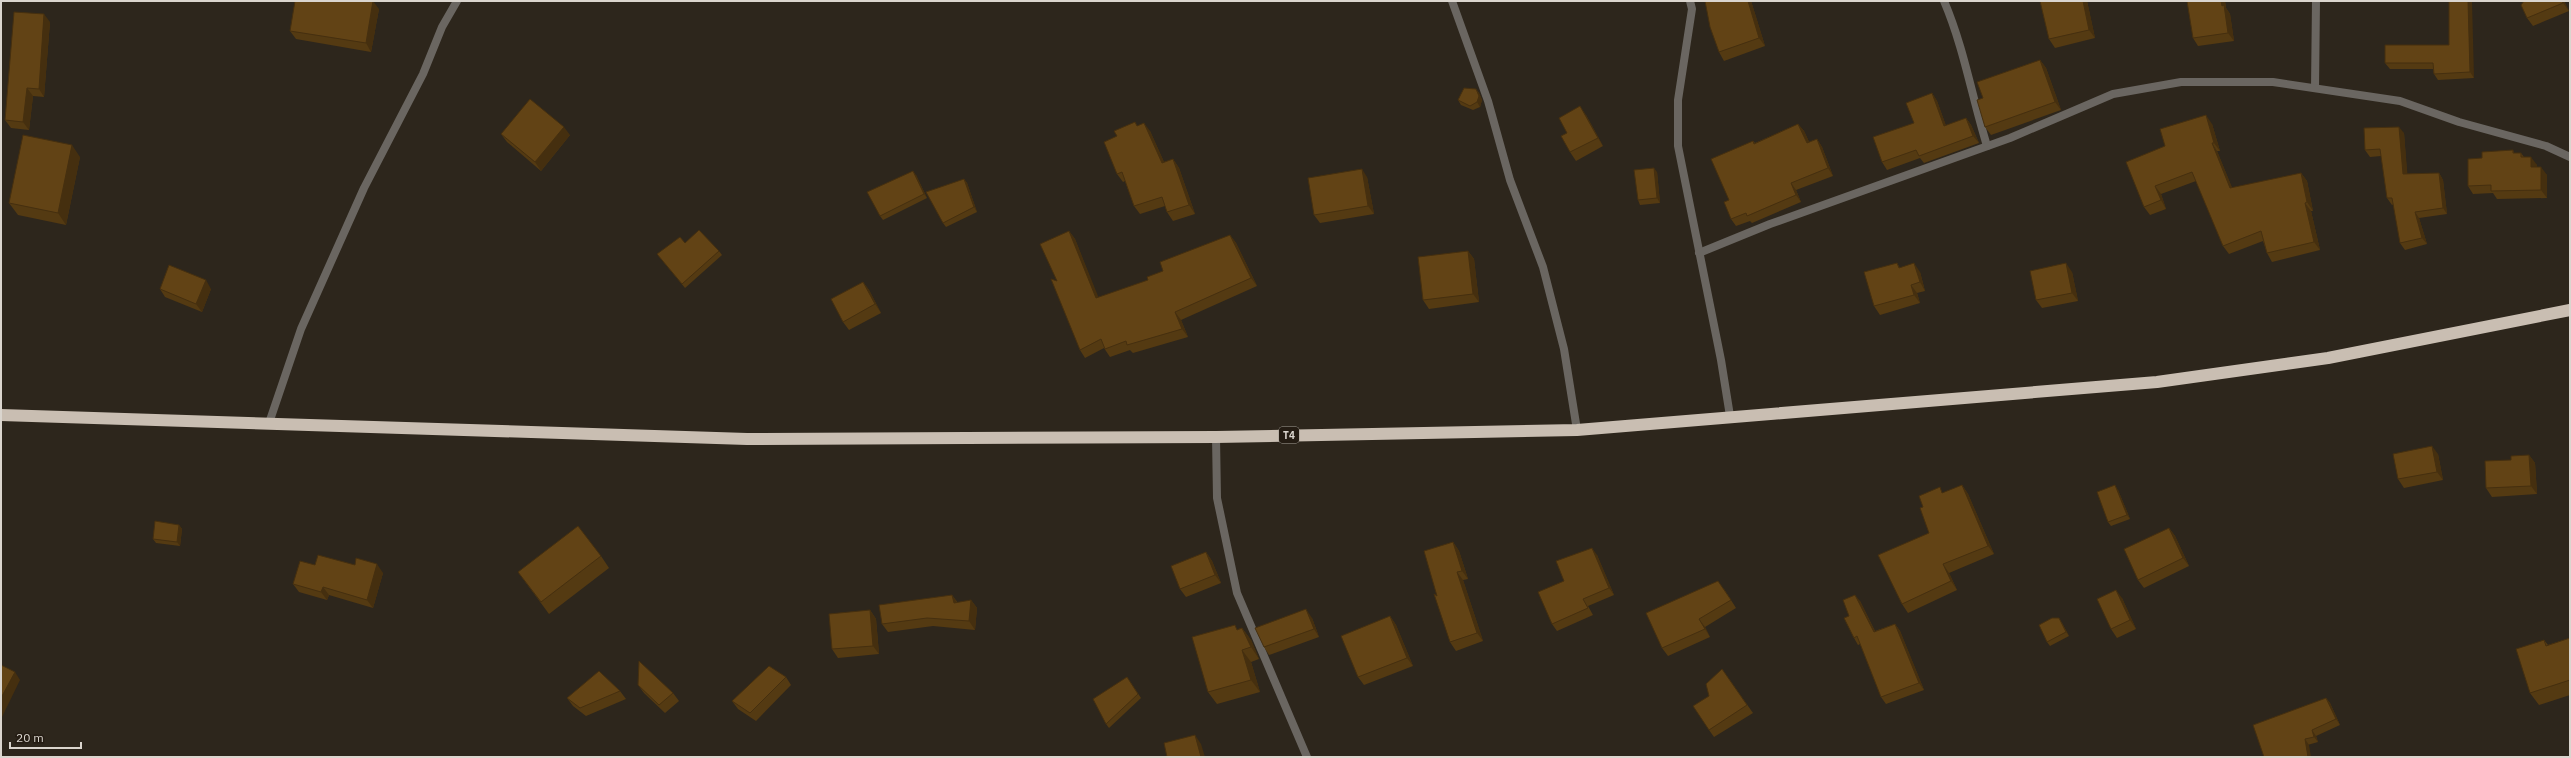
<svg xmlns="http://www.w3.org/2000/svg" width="2571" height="758" font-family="'IBM Plex Sans',sans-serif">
<rect width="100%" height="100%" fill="#2d261c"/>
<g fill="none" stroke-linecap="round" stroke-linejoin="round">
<!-- street -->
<g stroke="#6a6661" stroke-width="8">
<path d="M 1452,1 L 1488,101 L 1510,180 L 1543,267 L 1564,349 L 1577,430"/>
<path d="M 1690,1 L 1692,9 L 1678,100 L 1678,146 L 1721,360 L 1730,416"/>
<path d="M 1944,1 C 1964,48 1972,97 1987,146"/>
<path d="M 2315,88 L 2316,1"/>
<path d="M 1699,253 L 1770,224 L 2010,138 L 2113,94 L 2181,82 L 2273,82 L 2400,101 L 2459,122 L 2546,146 L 2570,157"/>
<path d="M 269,423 L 301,329 L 364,188 L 423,74 L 442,27 L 457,1"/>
<path d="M 1216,437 L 1217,498 L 1237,593 L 1307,757"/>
</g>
<!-- highway -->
<path stroke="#c9beb2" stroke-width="12" d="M 1,415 L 747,439 L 1216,437 L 1577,430 L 2157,382 L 2328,358 L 2570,310"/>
</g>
<!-- wall -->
<g fill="#543a12">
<path d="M 1751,1 L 1765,46 L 1724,61 L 1719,52 Z"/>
<path d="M 2040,1 L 2087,1 L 2095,38 L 2055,48 L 2049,39 Z"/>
<path d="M 2187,1 L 2225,1 L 2226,8 L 2230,14 L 2234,41 L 2198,46 L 2193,38 Z"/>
<path d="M 2449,1 L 2474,78 L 2438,80 L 2434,74 L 2433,69 L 2390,69 L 2385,63 L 2449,45 Z"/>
<path d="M 2524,1 L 2564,1 L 2569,11 L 2533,26 L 2527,18 Z"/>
<path d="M 379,9 L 371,52 L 296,39 L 290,31 Z"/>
<path d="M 50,22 L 44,97 L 33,96 L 29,130 L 11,128 L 5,120 Z"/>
<path d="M 2040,60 L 2046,68 L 2061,110 L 1991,135 L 1985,127 L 1983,98 Z"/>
<path d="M 1476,89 L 1479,93 L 1482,100 L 1480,107 L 1473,110 L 1461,105 L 1458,100 Z"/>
<path d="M 1932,93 L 1937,101 L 1946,126 L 1966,118 L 1971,125 L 1979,143 L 1924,163 L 1920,158 L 1887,170 L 1882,162 L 1914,123 Z"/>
<path d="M 1586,115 L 1603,146 L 1576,161 L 1570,152 L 1567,133 Z"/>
<path d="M 1798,124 L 1804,131 L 1809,142 L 1817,139 L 1822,147 L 1833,176 L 1796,190 L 1801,202 L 1752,223 L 1750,221 L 1736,226 L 1731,219 L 1729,200 L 1753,141 L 1755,143 Z"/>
<path d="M 2212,124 L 2220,151 L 2217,151 L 2232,188 L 2301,173 L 2307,181 L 2313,211 L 2311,211 L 2320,250 L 2272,262 L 2267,253 L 2263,241 L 2229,254 L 2223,246 L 2196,181 L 2161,194 L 2166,209 L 2150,215 L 2144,207 L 2165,146 Z"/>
<path d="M 1138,126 L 1150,131 L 1164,162 L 1173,159 L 1179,168 L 1195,214 L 1173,221 L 1167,212 L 1165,206 L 1140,214 L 1134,206 L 1125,181 L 1123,182 L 1117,174 L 1117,136 Z"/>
<path d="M 2404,133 L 2407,174 L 2439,173 L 2443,180 L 2447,214 L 2419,218 L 2427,244 L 2405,250 L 2400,243 L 2394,204 L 2392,205 L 2387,198 L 2381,156 L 2370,157 L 2365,150 Z"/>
<path d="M 501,134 L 570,135 L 541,171 L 507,142 Z"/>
<path d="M 2513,150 L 2514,153 L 2521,153 L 2524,157 L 2537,165 L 2537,167 L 2547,175 L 2547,198 L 2497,199 L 2493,193 L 2473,194 L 2468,186 L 2482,158 Z"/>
<path d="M 80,157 L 66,225 L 18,215 L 9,203 Z"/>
<path d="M 1657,172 L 1660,203 L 1640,205 L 1638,200 Z"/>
<path d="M 916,175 L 927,198 L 883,220 L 880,216 Z"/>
<path d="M 1367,177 L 1374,214 L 1320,223 L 1314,215 Z"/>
<path d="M 964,179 L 967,183 L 977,212 L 946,227 L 943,223 Z"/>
<path d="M 1069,231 L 1075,239 L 1098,298 L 1148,280 L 1230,235 L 1236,243 L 1257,286 L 1181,320 L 1188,337 L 1133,353 L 1130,350 L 1110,357 L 1104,348 L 1085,358 L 1080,350 L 1057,281 Z"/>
<path d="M 685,243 L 719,251 L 722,255 L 685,288 L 657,254 Z"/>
<path d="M 1468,251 L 1474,259 L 1479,302 L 1429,309 L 1423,300 Z"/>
<path d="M 1897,263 L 1900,268 L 1920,272 L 1925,291 L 1917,293 L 1920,303 L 1880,315 L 1874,306 Z"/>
<path d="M 2072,272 L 2078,301 L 2042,308 L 2036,300 Z"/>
<path d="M 863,282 L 869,290 L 881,313 L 849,330 L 843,322 Z"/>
<path d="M 160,289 L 211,289 L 202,312 L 165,297 Z"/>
<path d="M 2438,454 L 2443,480 L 2404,488 L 2398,479 Z"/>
<path d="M 2529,455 L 2535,463 L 2537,494 L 2492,497 L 2486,488 L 2511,460 Z"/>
<path d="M 1962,485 L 1968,494 L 1994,554 L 1949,573 L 1957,590 L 1908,613 L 1902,604 L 1929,533 L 1923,507 L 1944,493 Z"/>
<path d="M 2118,490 L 2130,519 L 2111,526 L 2108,522 Z"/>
<path d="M 179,525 L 182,529 L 180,546 L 156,543 L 153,539 Z"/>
<path d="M 2169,528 L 2175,536 L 2189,566 L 2144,588 L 2138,580 Z"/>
<path d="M 1453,542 L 1459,551 L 1468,579 L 1463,580 L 1483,641 L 1456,651 L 1450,642 Z"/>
<path d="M 1206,552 L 1212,561 L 1221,583 L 1186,597 L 1180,589 Z"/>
<path d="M 1597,555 L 1614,595 L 1588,606 L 1593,615 L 1557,631 L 1552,624 L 1564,581 Z"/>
<path d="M 601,556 L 609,568 L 549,614 L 518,572 Z"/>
<path d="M 315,565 L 355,565 L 383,573 L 373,608 L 329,595 L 327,600 L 299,592 L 293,584 Z"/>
<path d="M 1724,589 L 1736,608 L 1705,627 L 1710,637 L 1668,656 L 1662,648 Z"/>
<path d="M 952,595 L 958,603 L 971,600 L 977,608 L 975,630 L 933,626 L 888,632 L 882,624 Z"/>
<path d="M 2122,598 L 2136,629 L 2117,638 L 2111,629 Z"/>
<path d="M 1860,601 L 1875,631 L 1895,624 L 1900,631 L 1924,690 L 1886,704 L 1881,697 L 1860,644 L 1858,645 L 1854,638 Z"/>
<path d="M 870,610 L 876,619 L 879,654 L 838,658 L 832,649 Z"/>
<path d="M 1390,616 L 1396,625 L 1413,666 L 1364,685 L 1358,677 Z"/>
<path d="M 1312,618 L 1319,637 L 1269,655 L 1264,647 Z"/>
<path d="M 2062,623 L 2069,636 L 2050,646 L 2047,642 Z"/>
<path d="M 1242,628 L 1251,640 L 1259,659 L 1251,662 L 1260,692 L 1217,704 L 1208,692 L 1238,629 Z"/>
<path d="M 2570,638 L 2570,695 L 2539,705 L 2530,693 L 2544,640 L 2548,645 Z"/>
<path d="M 1722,669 L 1753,713 L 1714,737 L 1709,730 L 1709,696 Z"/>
<path d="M 786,677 L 791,685 L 756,721 L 738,709 L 732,701 Z"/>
<path d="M 1127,677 L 1141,698 L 1109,728 L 1106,724 Z"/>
<path d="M 638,685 L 673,693 L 679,701 L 665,713 L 644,693 Z"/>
<path d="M 620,691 L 626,699 L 586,716 L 573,706 L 567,698 Z"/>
<path d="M 2326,698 L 2330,703 L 2340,725 L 2316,736 L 2318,742 L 2264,757 Z"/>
</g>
<!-- shaded-wall -->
<g fill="#452f0f">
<path d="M 373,1 L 379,9 L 371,52 L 366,43 Z"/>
<path d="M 1748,1 L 1751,1 L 1765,46 L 1759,38 Z"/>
<path d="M 2083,1 L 2087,1 L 2095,38 L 2089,30 Z"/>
<path d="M 2221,1 L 2225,1 L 2226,8 L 2230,14 L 2234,41 L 2228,33 Z"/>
<path d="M 2468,1 L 2472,1 L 2474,78 L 2470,72 Z"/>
<path d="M 2562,1 L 2564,1 L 2569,11 L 2563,3 Z"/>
<path d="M 44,14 L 50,22 L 44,97 L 39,89 Z"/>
<path d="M 2040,60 L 2046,68 L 2061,110 L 2055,102 Z"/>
<path d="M 27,88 L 33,96 L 29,130 L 23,122 Z"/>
<path d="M 1476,89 L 1479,93 L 1482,100 L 1480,107 L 1477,102 Z"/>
<path d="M 1932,93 L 1937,101 L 1949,134 L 1944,126 Z"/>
<path d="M 1580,106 L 1586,115 L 1603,146 L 1598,138 Z"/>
<path d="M 2206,115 L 2212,124 L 2220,151 L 2214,143 Z"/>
<path d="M 1966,118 L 1971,125 L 1979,143 L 1973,136 Z"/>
<path d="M 1144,123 L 1150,131 L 1168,171 L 1162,163 Z"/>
<path d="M 1798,124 L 1804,131 L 1813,150 L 1807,143 Z"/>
<path d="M 564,127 L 570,135 L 541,171 L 535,162 Z"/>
<path d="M 2399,127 L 2404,133 L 2408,181 L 2403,174 Z"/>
<path d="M 1817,139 L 1822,147 L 1833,176 L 1828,168 Z"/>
<path d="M 2212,143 L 2217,151 L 2236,197 L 2230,188 Z"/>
<path d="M 72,145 L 80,157 L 66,225 L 58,213 Z"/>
<path d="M 2531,157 L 2537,165 L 2537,175 L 2531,167 Z"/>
<path d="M 1173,159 L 1179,168 L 1195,214 L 1189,205 Z"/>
<path d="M 2541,167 L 2547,175 L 2547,198 L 2541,190 Z"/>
<path d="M 1654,168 L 1657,172 L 1660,203 L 1657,198 Z"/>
<path d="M 1362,169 L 1367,177 L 1374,214 L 1368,206 Z"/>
<path d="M 913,171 L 916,175 L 927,198 L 924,194 Z"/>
<path d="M 2301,173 L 2307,181 L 2313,211 L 2307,202 Z"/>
<path d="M 2439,173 L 2443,180 L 2447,214 L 2443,208 Z"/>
<path d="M 964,179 L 967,183 L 977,212 L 974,207 Z"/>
<path d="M 1791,183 L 1796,190 L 1801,202 L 1796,195 Z"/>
<path d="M 2155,186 L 2161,194 L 2166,209 L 2161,200 Z"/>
<path d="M 2305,203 L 2311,211 L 2320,250 L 2314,242 Z"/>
<path d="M 2415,212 L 2419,218 L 2427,244 L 2422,238 Z"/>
<path d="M 1069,231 L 1075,239 L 1102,306 L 1096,298 Z"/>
<path d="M 1230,235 L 1236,243 L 1257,286 L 1251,278 Z"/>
<path d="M 1468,251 L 1474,259 L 1479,302 L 1473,294 Z"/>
<path d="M 1914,263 L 1920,272 L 1925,291 L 1920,282 Z"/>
<path d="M 2066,263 L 2072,272 L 2078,301 L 2072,293 Z"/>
<path d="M 206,280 L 211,289 L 202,312 L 196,304 Z"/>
<path d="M 863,282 L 869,290 L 881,313 L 875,304 Z"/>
<path d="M 1911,285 L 1917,293 L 1920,303 L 1914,295 Z"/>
<path d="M 1175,312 L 1181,320 L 1188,337 L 1182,329 Z"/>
<path d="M 2432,446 L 2438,454 L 2443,480 L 2437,472 Z"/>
<path d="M 2529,455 L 2535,463 L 2537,494 L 2531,486 Z"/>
<path d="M 1962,485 L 1968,494 L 1994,554 L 1988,546 Z"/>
<path d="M 2115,485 L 2118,490 L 2130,519 L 2127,515 Z"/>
<path d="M 179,525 L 182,529 L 180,546 L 177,542 Z"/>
<path d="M 2169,528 L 2175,536 L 2189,566 L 2183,558 Z"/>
<path d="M 1453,542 L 1459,551 L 1468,579 L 1462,571 Z"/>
<path d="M 1592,548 L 1597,555 L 1614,595 L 1609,588 Z"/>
<path d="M 1206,552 L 1212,561 L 1221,583 L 1215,575 Z"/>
<path d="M 377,564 L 383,573 L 373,608 L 367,600 Z"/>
<path d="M 1943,564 L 1949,573 L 1957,590 L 1951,581 Z"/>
<path d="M 1457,572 L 1463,580 L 1483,641 L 1477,633 Z"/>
<path d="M 323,587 L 329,595 L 327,600 L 321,592 Z"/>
<path d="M 2116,590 L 2122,598 L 2136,629 L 2130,620 Z"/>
<path d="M 952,595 L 958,604 L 954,603 Z"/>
<path d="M 1855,595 L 1860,601 L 1878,638 L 1874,632 Z"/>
<path d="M 971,600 L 977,608 L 975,630 L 969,621 Z"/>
<path d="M 1306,609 L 1312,618 L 1319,637 L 1314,629 Z"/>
<path d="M 870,610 L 876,619 L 879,654 L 873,646 Z"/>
<path d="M 1390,616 L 1396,625 L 1413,666 L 1407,658 Z"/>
<path d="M 2059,618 L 2062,623 L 2069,636 L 2066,632 Z"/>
<path d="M 1699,619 L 1705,627 L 1710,637 L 1705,629 Z"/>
<path d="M 1895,624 L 1900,631 L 1924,690 L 1919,683 Z"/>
<path d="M 1242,628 L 1251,640 L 1259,659 L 1251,647 Z"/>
<path d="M 1242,650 L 1251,662 L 1260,692 L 1251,680 Z"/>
<path d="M 15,672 L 20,680 L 2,717 L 1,716 L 1,698 Z"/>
<path d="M 2326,698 L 2330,703 L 2340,725 L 2336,719 Z"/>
<path d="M 2312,730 L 2316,736 L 2318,742 L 2314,737 Z"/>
<path d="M 1195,735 L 1201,744 L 1205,757 L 1201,757 Z"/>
<path d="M 2305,739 L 2309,745 L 2311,757 L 2308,757 Z"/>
</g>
<!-- building -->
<g fill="#624315" stroke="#452f0f">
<path d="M 295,1 L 373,1 L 366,43 L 290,31 Z"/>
<path d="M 1705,1 L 1748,1 L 1759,38 L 1719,52 L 1710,27 Z"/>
<path d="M 2040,1 L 2083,1 L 2089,30 L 2049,39 Z"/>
<path d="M 2187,1 L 2221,1 L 2222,6 L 2224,5 L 2228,33 L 2193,38 Z"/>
<path d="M 2449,1 L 2468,1 L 2470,72 L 2434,74 L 2433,63 L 2385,63 L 2385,45 L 2449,45 Z"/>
<path d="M 2524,1 L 2562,1 L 2563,3 L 2527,18 L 2521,5 Z"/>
<path d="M 14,12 L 44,14 L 39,89 L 27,88 L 23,122 L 5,120 Z"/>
<path d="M 2040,60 L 2055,102 L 1985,127 L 1977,100 L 1983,98 L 1977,82 Z"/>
<path d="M 1464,88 L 1476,89 L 1479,96 L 1477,102 L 1470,106 L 1458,100 Z"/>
<path d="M 1932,93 L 1944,126 L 1966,118 L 1973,136 L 1919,156 L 1916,150 L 1882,162 L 1873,137 L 1914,123 L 1906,103 Z"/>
<path d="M 530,99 L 564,127 L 535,162 L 501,134 Z"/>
<path d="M 1580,106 L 1598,138 L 1570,152 L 1561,136 L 1567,133 L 1559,118 Z"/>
<path d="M 2206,115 L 2214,143 L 2212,143 L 2230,188 L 2301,173 L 2307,202 L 2305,203 L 2314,242 L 2267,253 L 2261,231 L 2223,246 L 2192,172 L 2155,186 L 2161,200 L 2144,207 L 2126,162 L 2165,146 L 2160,129 Z"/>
<path d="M 1135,122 L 1137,126 L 1144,123 L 1162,163 L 1173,159 L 1189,205 L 1167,212 L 1162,197 L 1134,206 L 1122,172 L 1117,174 L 1104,142 L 1117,136 L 1114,131 Z"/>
<path d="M 1798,124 L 1807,143 L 1817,139 L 1828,168 L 1791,183 L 1796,195 L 1747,216 L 1746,213 L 1731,219 L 1724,202 L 1729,200 L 1711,159 L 1753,141 L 1754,144 Z"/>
<path d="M 2399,127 L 2403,174 L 2439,173 L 2443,208 L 2415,212 L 2422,238 L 2400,243 L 2392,198 L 2387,198 L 2380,149 L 2365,150 L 2364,128 Z"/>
<path d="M 23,135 L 72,145 L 58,213 L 9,203 Z"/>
<path d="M 2513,150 L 2513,153 L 2521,153 L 2521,157 L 2531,157 L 2531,167 L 2541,167 L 2541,190 L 2491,191 L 2491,185 L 2468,186 L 2468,159 L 2482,158 L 2482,152 Z"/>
<path d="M 1654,168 L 1657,198 L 1638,200 L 1634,170 Z"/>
<path d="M 1362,169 L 1368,206 L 1314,215 L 1308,178 Z"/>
<path d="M 913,171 L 924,194 L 880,216 L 867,192 Z"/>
<path d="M 964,179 L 974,207 L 943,223 L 926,192 Z"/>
<path d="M 699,230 L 719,251 L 682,284 L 657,254 L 680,237 L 685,243 Z"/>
<path d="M 1069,231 L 1096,298 L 1148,280 L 1147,277 L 1163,271 L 1160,262 L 1230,235 L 1251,278 L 1175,312 L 1182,329 L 1127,345 L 1126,341 L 1105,349 L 1101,339 L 1080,350 L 1051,279 L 1057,281 L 1040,244 Z"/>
<path d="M 1468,251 L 1473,294 L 1423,300 L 1418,257 Z"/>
<path d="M 1897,263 L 1899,268 L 1914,263 L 1920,282 L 1911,285 L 1914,295 L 1874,306 L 1864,272 Z"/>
<path d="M 2066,263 L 2072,293 L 2036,300 L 2030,271 Z"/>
<path d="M 169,265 L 206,280 L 196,304 L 160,289 Z"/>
<path d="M 863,282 L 875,304 L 843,322 L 831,299 Z"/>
<path d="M 2432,446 L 2437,472 L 2398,479 L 2393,454 Z"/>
<path d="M 2529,455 L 2531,486 L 2486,488 L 2485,461 L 2511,460 L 2511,456 Z"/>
<path d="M 1962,485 L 1988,546 L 1943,564 L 1951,581 L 1902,604 L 1878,555 L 1929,533 L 1920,508 L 1923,507 L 1919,496 L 1940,487 L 1942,493 Z"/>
<path d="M 2115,485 L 2127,515 L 2108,522 L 2097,492 Z"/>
<path d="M 155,521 L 179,525 L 177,542 L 153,539 Z"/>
<path d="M 578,526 L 601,556 L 541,602 L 518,572 Z"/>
<path d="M 2169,528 L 2183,558 L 2138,580 L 2124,549 Z"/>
<path d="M 1453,542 L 1462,571 L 1457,572 L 1477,633 L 1450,642 L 1434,594 L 1437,596 L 1424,551 Z"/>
<path d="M 1592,548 L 1609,588 L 1583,599 L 1588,608 L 1552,624 L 1538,592 L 1564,581 L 1556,561 Z"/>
<path d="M 1206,552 L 1215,575 L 1180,589 L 1171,566 Z"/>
<path d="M 318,555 L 355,565 L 356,558 L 377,564 L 367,600 L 323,587 L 321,592 L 293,584 L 300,561 L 315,565 Z"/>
<path d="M 1718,581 L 1731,600 L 1699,619 L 1705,629 L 1662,648 L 1646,613 Z"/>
<path d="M 2116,590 L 2130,620 L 2111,629 L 2097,599 Z"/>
<path d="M 952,595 L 954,603 L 971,600 L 969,621 L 927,618 L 882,624 L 879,605 Z"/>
<path d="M 1855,595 L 1874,632 L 1895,624 L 1919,683 L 1881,697 L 1857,636 L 1854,638 L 1844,618 L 1849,616 L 1843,600 Z"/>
<path d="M 1306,609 L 1314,629 L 1264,647 L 1255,628 Z"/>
<path d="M 870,610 L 873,646 L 832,649 L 829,614 Z"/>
<path d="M 1390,616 L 1407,658 L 1358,677 L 1341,636 Z"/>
<path d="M 2052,618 L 2059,618 L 2066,632 L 2047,642 L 2039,625 Z"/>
<path d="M 1235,625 L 1237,630 L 1242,628 L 1251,647 L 1242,650 L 1251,680 L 1208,692 L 1192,637 Z"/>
<path d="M 2570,638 L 2570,680 L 2530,693 L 2516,649 L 2544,640 L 2546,646 Z"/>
<path d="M 639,661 L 673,693 L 659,705 L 638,685 Z"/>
<path d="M 1,665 L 15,672 L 1,698 Z"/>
<path d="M 769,666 L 786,677 L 750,713 L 732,701 Z"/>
<path d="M 1722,669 L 1747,705 L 1709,730 L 1693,706 L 1709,696 L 1706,684 Z"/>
<path d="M 599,671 L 620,691 L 580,708 L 567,698 Z"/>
<path d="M 1127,677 L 1138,694 L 1106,724 L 1093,699 Z"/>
<path d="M 2326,698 L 2336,719 L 2312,730 L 2314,737 L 2305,739 L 2308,757 L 2264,757 L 2253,725 Z"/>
<path d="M 1195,735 L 1201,757 L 1167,757 L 1164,743 Z"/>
</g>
<g text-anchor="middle" stroke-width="4" stroke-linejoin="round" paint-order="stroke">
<!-- shield labels -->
<rect fill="#241c13" stroke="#a39e96" stroke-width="1" x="1279" y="427" width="20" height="16" rx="3"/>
<g font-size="10" font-weight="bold" fill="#dad5ce">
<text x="1289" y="439">T4</text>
</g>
</g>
<!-- border -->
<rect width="2571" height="758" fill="none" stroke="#dad5ce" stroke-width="4"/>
<!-- scale -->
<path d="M10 742v6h71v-6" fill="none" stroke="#dad5ce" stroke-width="2"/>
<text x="16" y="742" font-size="12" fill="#dad5ce" stroke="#241c13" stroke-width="3" paint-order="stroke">20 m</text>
</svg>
